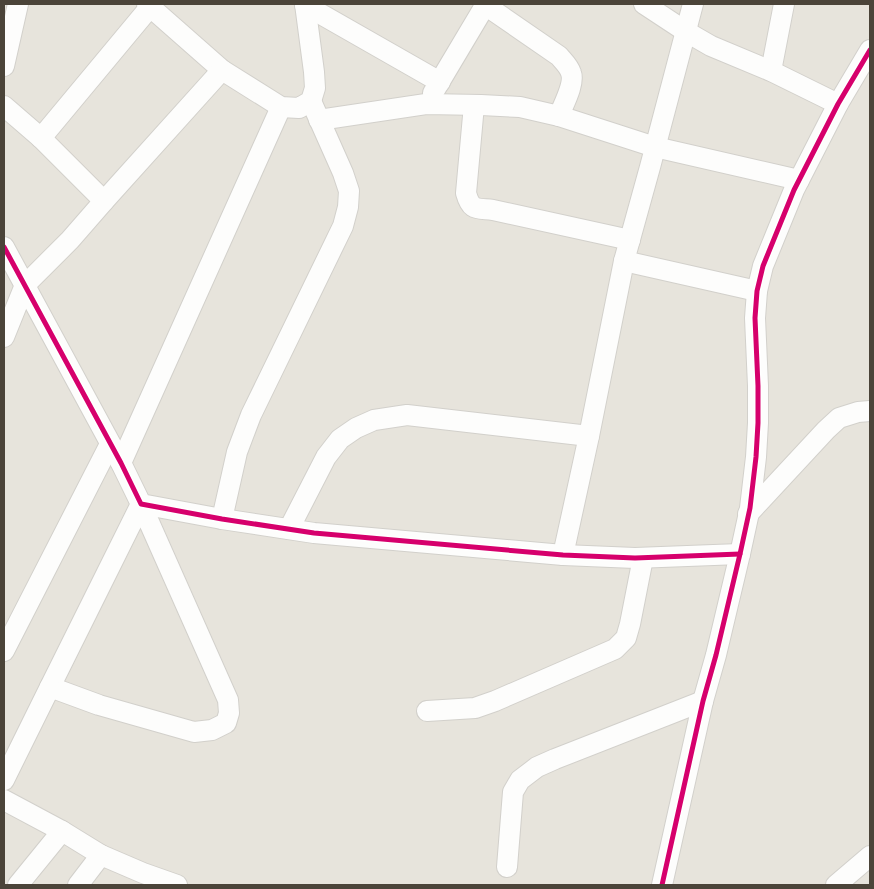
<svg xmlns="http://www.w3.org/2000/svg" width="874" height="889" font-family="'IBM Plex Sans',sans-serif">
<rect width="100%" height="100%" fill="#f4f2ee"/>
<!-- residential -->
<rect fill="#e7e4dc" x="4" y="4" width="866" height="881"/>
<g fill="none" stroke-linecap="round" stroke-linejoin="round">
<!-- minor casing -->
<g stroke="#d2d0cb" stroke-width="22">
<g id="minor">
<path d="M 147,4 L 222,70 L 281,107 L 299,108 L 311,101 L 315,88 L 314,72 L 305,4"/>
<path d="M 644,4 L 685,31 L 711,46 L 771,71 L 838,104"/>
<path d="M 305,5 L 440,82"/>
<path d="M 485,5 L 559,56 C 563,61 569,66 571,73 C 575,84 563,105 559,116"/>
<path d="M 4,66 L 18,4"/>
<path d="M 771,71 L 784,4"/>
<path d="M 433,93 L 486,4"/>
<path d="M 474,105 L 466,193 C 471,211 476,208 493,210 L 630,240"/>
<path d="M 4,106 L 41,138 L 104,201"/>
<path d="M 319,120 L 426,104 L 481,105 L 520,107 L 559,116 L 655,147 L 799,180"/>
<path d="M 41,138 L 150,7"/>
<path d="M 4,247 L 121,463 L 141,504 L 222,519 L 314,533 L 563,555 L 635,558 L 740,554"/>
<path d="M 624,261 L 757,291"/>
<path d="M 4,337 L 25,285 L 70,240 L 104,201 L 222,70"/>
<path d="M 121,463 L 281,107"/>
<path d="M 141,504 L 228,700 L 229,713 L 226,723 L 212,730 L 194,732 L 99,705 L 50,687 Z"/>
<path d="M 748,514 L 826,430 L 839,418 L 858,412 L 870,411"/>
<path d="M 222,519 L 237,452 L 251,415 L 343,226 L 348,207 L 349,191 L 343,173 L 311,101"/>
<path d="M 289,529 L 326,457 L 340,439 L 356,428 L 374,420 L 407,415 L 589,436"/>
<path d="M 563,555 L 589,436 L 624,261 L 650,167 L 693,4"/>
<path d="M 4,651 L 110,444"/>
<path d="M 427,711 L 475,708 L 495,701 L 615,649 L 626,638 L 630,624 L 643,558"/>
<path d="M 4,780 L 50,687"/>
<path d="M 4,800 L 62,831 L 101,855 L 143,873 L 177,885"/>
<path d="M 507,867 L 513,792 L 520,780 L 537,767 L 555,759 L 703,701"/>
<path d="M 18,885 L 62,831"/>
<path d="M 78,885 L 101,855"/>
<path d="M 662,885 L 703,701 L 716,655 L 740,554 L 750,508 L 756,457 L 758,423 L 758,386 L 755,318 L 757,291 L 763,266 L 794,190 L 838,104 L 870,50"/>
<path d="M 836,885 L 870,856"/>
</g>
</g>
<!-- minor -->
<use href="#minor" stroke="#fdfdfc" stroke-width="20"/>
<!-- cycleway casing -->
<g stroke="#fff" stroke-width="8">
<g id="cycleway">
<path d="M 4,247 L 121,463 L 141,504 L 222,519 L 314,533 L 563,555 L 635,558 L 740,554"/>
<path d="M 662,885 L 703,701 L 716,655 L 740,554 L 750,508 L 756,457 L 758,423 L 758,386 L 755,318 L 757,291 L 763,266 L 794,190 L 838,104 L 870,50"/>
</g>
</g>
<!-- cycleway -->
<use href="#cycleway" stroke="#d6006c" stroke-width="5"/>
</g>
<!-- border -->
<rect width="874" height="889" fill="none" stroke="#4b4439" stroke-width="10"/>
</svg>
